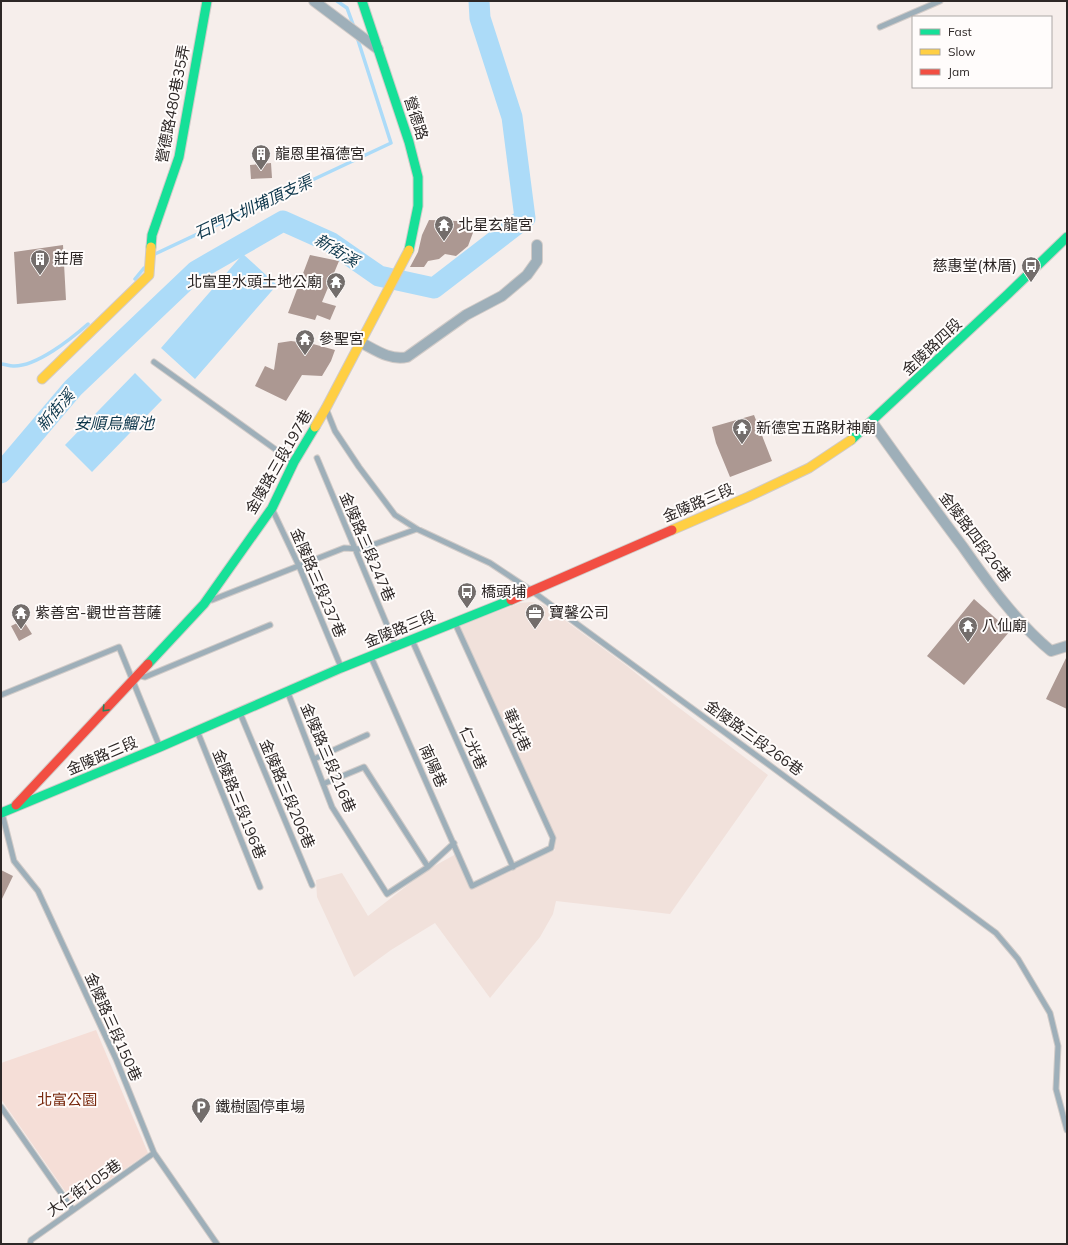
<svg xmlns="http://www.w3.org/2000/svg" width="1068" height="1245" font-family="Mulish,'Noto Sans TC',sans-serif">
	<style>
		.built { fill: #f1e1db }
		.green { fill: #f5ded7 }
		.water { fill: #acdbf8 }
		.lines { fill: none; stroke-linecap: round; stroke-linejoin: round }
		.stream { stroke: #acdbf8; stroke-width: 3.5 }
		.river { stroke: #acdbf8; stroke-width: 21 }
		.building { fill: #ac9892 }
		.lane-casing { stroke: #d1cbc8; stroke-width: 7 }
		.street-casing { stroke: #d1cbc8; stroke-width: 12 }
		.fast-casing { stroke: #d1cbc8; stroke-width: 11 }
		.slow-casing { stroke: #d1cbc8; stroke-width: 11 }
		.jam-casing { stroke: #d1cbc8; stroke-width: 11 }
		.lane { stroke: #9eafb9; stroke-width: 5 }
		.street { stroke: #9eafb9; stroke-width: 10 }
		.fast { stroke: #16e098; stroke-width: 9 }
		.slow { stroke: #ffcf43; stroke-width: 9 }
		.jam { stroke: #f24e42; stroke-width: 9 }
		.oneway { stroke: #22845f }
		.labels { text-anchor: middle; stroke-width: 4; stroke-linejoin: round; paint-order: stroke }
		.street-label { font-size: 15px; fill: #2d2726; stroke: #fffcfb }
		.poi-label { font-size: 15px; fill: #2d2726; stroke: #fffcfb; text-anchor: start }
		.park-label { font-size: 15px; fill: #78290e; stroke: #fffcfb }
		.water-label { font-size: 16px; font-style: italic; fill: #0b354a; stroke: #fffcfb }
	</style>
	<rect width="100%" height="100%" fill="#f6eeeb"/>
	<path class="built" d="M532 602 544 605 627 666 674 704 768 775 670 914 556 901 553 914 540 937 490 998 435 923 391 950 354 977 317 897 316 880 342 873 368 916 427 870 456 854 470 889 555 850 503 726 459 626 520 603Z"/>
	<path class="green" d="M96 1030 148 1153 74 1204 1 1099V1063Z"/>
	<path class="water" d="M243 254 277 285 195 379 161 348Z
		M135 373 162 400 92 472 65 445Z"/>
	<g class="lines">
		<path class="stream" d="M337 1 347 8 354 27
			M155 254 391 143 357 37
			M135 279 144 268
			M1 364C5 364 9 366 13 366 36 367 71 339 88 324"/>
		<path class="river" d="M1 473 73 388 196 271 283 221 330 242 379 276 434 288 525 218 512 117 480 18 479 1"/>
	</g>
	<path class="building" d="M271 163 272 178 251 179 250 165Z
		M473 219 474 230 468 246 456 256 445 254 439 259 428 261 424 267H410L418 252 422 235 429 220 458 221Z
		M63 245 66 300 17 304 14 252Z
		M310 255 339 261 322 302 336 306 330 320 317 315 315 320 288 313Z
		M291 341 313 344 335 350 331 361 322 376 302 375 286 401 255 386 265 366 274 370 278 343Z
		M754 415 772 461 730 477 716 443 712 427Z
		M974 599 1010 631 964 685 927 656Z
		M23 620 32 634 19 641 11 626Z
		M1067 656V709L1046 699Z
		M1 870 13 876 1 901Z"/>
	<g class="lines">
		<g class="lane-casing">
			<path id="lane" d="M880 27 940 1
				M154 362 293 462
				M327 411 335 431 359 467 395 515 417 529 490 563 532 591 772 767 996 933 1018 959 1050 1013 1058 1046 1056 1089 1067 1130
				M317 458 395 644
				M273 511 299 566 341 667
				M212 600 344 548 361 549 417 529
				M412 640 513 867
				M371 657 472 886 551 848 553 838 455 623
				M141 676 145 677 270 625
				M288 693 332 807 387 894 428 867 364 767 323 784
				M1 695 119 647 159 745
				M240 713 312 885
				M198 733 260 887
				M314 759 367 735
				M2 813 14 861 38 891 116 1059 154 1153 217 1244
				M428 867 454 843
				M1 1107 73 1210
				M30 1244 31 1240 154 1153"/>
		</g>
		<g class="street-casing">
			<path id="street" d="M314 1 378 49
				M360 342C374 349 390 361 407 357L466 315 502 296 527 275 537 261V245
				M872 422C902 464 932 506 963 547 989 584 1016 622 1051 651L1067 646"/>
		</g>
		<g class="fast-casing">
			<path id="fast" d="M362 1 409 142 418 177V206L409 250
				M151 247 152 235 179 157 207 1
				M851 440 1008 294 1067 237
				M148 664 204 604 272 508 294 462 315 427
				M1 813 160 747 341 668 511 600"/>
		</g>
		<g class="slow-casing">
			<path id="slow" d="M42 379 149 275 151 247
				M315 427 326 408 409 250
				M672 530 748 497 809 468 851 440"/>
		</g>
		<g class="jam-casing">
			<path id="jam" d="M511 600 672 530
				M16 805 148 664"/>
		</g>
		<use href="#lane" class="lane"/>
		<use href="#street" class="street"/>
		<use href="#fast" class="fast"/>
		<use href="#slow" class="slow"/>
		<use href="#jam" class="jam"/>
	</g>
	<defs><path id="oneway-chevron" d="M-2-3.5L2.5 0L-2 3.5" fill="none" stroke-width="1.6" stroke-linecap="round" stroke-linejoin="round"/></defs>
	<use class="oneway" href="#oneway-chevron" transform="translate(105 709) rotate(133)"/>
	<defs>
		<g id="building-pin" transform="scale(1)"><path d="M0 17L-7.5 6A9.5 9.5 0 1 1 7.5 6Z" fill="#736d6b" stroke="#fffcfb"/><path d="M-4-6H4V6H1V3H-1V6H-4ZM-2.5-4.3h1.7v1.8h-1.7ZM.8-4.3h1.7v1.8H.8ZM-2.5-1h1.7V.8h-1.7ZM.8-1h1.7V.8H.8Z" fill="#fff"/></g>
		<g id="temple-pin" transform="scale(1)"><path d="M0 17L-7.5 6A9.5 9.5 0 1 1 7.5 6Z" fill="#736d6b" stroke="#fffcfb"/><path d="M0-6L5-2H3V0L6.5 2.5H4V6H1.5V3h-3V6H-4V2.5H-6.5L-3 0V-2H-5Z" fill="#fff"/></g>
		<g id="bus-pin" transform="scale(1)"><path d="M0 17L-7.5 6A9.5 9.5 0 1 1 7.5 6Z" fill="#736d6b" stroke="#fffcfb"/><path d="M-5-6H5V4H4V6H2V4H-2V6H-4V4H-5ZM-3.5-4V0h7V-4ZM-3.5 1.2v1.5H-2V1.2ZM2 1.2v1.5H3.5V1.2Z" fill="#fff"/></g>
		<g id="office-pin" transform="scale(1)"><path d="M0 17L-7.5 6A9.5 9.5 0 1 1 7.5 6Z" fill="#736d6b" stroke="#fffcfb"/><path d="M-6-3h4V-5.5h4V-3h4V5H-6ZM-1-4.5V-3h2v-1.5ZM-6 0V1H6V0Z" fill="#fff"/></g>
		<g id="parking-pin" transform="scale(1)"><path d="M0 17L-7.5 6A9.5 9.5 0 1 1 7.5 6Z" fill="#736d6b" stroke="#fffcfb"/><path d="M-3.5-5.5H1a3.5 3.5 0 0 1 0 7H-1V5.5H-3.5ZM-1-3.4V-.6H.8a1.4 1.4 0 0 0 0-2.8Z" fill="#fff"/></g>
	</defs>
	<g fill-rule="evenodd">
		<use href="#building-pin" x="261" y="154"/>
		<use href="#temple-pin" x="444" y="225"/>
		<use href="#building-pin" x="40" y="259"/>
		<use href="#bus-pin" x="1031" y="266"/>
		<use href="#temple-pin" x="336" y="282"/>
		<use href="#temple-pin" x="305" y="339"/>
		<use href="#temple-pin" x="742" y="428"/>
		<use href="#bus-pin" x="467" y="592"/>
		<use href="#temple-pin" x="21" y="613"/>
		<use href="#office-pin" x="535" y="613"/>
		<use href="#temple-pin" x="968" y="626"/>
		<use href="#parking-pin" x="201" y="1107"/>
	</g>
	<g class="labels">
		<g class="street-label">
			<text transform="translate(173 104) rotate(-79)" y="5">營德路480巷35弄</text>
			<text transform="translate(416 118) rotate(72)" y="5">營德路</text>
			<text transform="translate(932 347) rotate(-43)" y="5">金陵路四段</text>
			<text transform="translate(279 462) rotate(-60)" y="5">金陵路三段197巷</text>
			<text transform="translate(698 503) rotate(-23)" y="5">金陵路三段</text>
			<text transform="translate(975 537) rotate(53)" y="5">金陵路四段26巷</text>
			<text transform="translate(367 547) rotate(67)" y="5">金陵路三段247巷</text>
			<text transform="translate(318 583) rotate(67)" y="5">金陵路三段237巷</text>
			<text transform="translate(400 629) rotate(-22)" y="5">金陵路三段</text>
			<text transform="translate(517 730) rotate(66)" y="5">華光巷</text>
			<text transform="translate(754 738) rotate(36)" y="5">金陵路三段266巷</text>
			<text transform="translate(473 748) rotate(66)" y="5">仁光巷</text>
			<text transform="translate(102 756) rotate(-23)" y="5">金陵路三段</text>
			<text transform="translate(328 758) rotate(67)" y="5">金陵路三段216巷</text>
			<text transform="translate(433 766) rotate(66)" y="5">南陽巷</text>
			<text transform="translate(287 794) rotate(67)" y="5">金陵路三段206巷</text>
			<text transform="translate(239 804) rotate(68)" y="5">金陵路三段196巷</text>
			<text transform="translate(113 1027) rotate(66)" y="5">金陵路三段150巷</text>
			<text transform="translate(84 1188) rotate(-35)" y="5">大仁街105巷</text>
		</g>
		<g class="poi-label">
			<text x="275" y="159">龍恩里福德宮</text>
			<text x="458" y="230">北星玄龍宮</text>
			<text x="54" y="264">莊厝</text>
			<text x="1017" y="271" text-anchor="end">慈惠堂(林厝)</text>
			<text x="322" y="287" text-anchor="end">北富里水頭土地公廟</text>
			<text x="319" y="344">參聖宮</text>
			<text x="756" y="433">新德宮五路財神廟</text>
			<text x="481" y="597">橋頭埔</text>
			<text x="35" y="618">紫善宮-觀世音菩薩</text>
			<text x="549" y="618">寶馨公司</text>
			<text x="982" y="631">八仙廟</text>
			<text x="215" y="1112">鐵樹園停車場</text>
		</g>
		<g class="park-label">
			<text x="67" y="1105">北富公園</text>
		</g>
		<g class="water-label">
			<text transform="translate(253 207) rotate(-25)" y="6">石門大圳埔頂支渠</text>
			<text transform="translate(337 250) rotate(31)" y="6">新街溪</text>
			<text transform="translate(55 410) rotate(-49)" y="6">新街溪</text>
			<text x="114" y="429">安順烏鰡池</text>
		</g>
	</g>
	<rect width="1068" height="1245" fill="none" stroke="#2d2726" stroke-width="4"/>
	<rect x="912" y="16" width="140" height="72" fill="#fffcfb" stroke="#aba7a6"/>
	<rect x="920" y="29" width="20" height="6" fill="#16e098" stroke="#aba7a6"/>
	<text x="948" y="36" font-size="12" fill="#2d2726">Fast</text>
	<rect x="920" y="49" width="20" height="6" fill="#ffcf43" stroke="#aba7a6"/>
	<text x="948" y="56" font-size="12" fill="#2d2726">Slow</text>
	<rect x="920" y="69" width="20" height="6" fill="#f24e42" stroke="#aba7a6"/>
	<text x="948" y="76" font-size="12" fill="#2d2726">Jam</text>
</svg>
